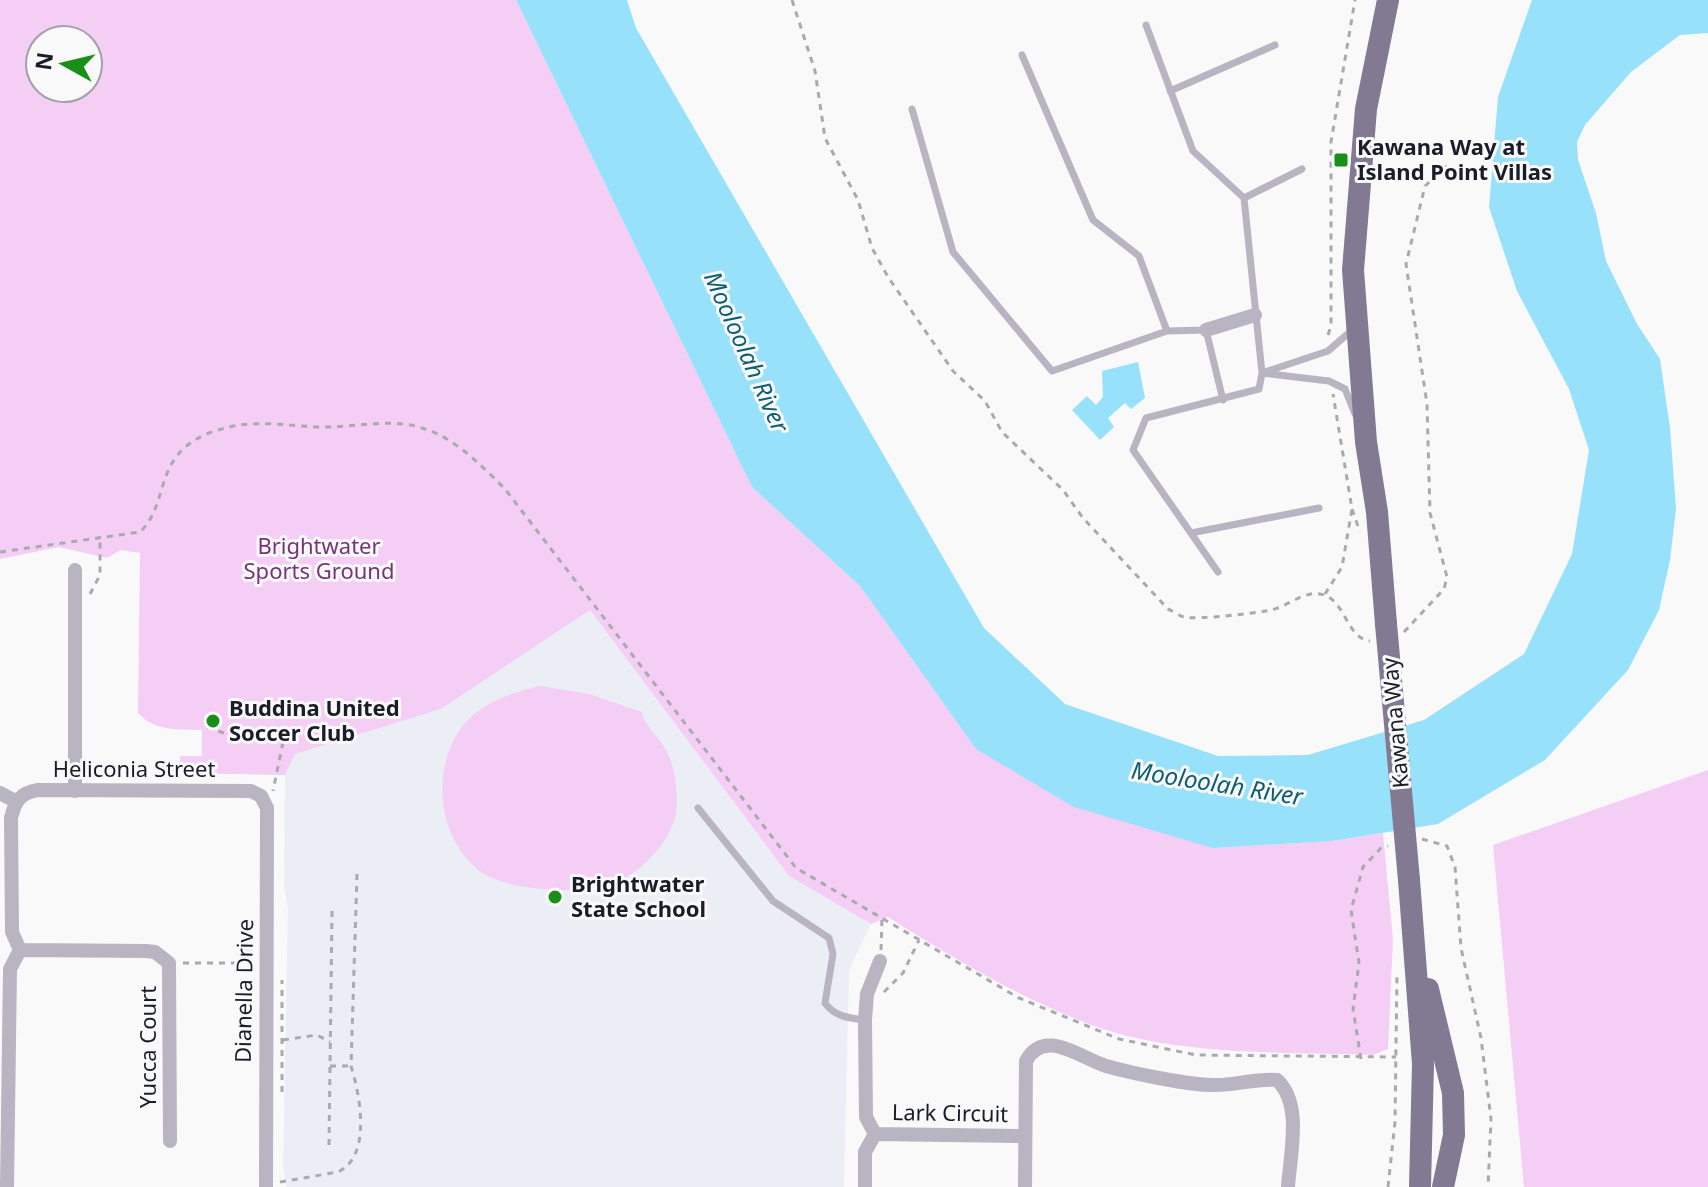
<svg xmlns="http://www.w3.org/2000/svg" width="1708" height="1187" font-family="'Noto Sans',sans-serif">
	<style>
		.built { fill: #eceef6 }
		.green { fill: #f5cef5; fill-rule: evenodd }
		.water { fill: #98e1fa }
		.lines { fill: none; stroke-linecap: round; stroke-linejoin: round }
		.path { stroke: #a9aaae; stroke-width: 3; stroke-dasharray: 6 6; stroke-linecap: butt }
		.lane { stroke: #b8b4c1; stroke-width: 7 }
		.street { stroke: #b8b4c1; stroke-width: 14 }
		.primary { stroke: #817a92; stroke-width: 22 }
		.primary-bridge { stroke: #817a92; stroke-width: 22 }
		.poi-dot { fill: #198f1a; stroke: #f9f9f9; stroke-width: 3 }
		.labels { text-anchor: middle; stroke-width: 6; stroke-linejoin: round; paint-order: stroke }
		.poi-label { font-size: 22px; font-weight: bold; fill: #1a1d28; stroke: #f9f9f9; text-anchor: start }
		.park-label { font-size: 22px; fill: #763378; stroke: #f9f9f9 }
		.street-label { font-size: 22px; fill: #1a1d28; stroke: #f9f9f9 }
		.water-label { font-size: 24px; font-style: italic; fill: #0c5e73; stroke: #f9f9f9 }
	</style>
	<rect width="100%" height="100%" fill="#f9f9f9"/>
	<path class="built" d="M590 610 789 876 871 924 849 970 844 1187H286L283 1165 288 908 284 886 285 775 295 754 441 709Z"/>
	<path class="green" d="M0 0H516L752 487 860 586 976 749 1213 848 1332 841 1383 833 1393 939 1388 1049 1373 1055C1296 1052 1216 1055 1141 1039 1060 1023 957 961 888 917L871 924 789 876 590 610 441 709 295 754 285 775 181 773 180 756H202V730C177 729 156 732 138 713L140 553 121 550 107 558 59 547 0 559ZM40 40H88V88H40Z
		M540 686 589 694 642 712C644 726 661 738 667 752 676 770 678 793 676 812 674 827 664 843 654 854 624 889 588 893 544 889 523 887 498 884 480 871 436 838 430 765 465 723 483 702 514 692 540 686Z
		M1708 770V1187H1524L1493 845Z"/>
	<path class="water" d="M516 0H627L636 28 984 628 1065 704 1218 756 1308 755 1424 720 1524 654 1572 554 1589 450 1569 389 1517 291 1489 207 1498 97 1532 0H1708V33L1680 35 1631 72 1585 125 1577 142 1578 160 1596 213 1606 261 1637 324 1660 359 1670 428 1676 509 1670 560 1659 610 1628 670 1545 760 1438 824 1332 841 1213 848 1074 807 976 749 860 586 752 487Z
		M1138 362 1145 398 1131 409 1125 403 1108 418 1114 427 1100 440 1072 410 1087 396 1096 405 1103 397 1102 371Z"/>
	<g class="lines">
		<path class="path" d="M792 0 815 71 825 138 858 200 872 248 888 277 953 371 985 401 1002 432 1063 490 1083 518 1168 609C1173 611 1179 616 1184 617 1197 620 1257 613 1271 610 1285 607 1298 596 1311 594 1346 589 1343 638 1370 641
			M1328 335 1331 326V142L1355 0
			M1352 509 1360 532
			M0 552 140 532C166 508 156 469 189 444 203 433 223 428 240 425 268 421 297 427 325 427 358 427 391 418 422 428 454 437 482 466 505 489L796 868 1019 998 1119 1039 1196 1055 1396 1057
			M90 594 100 575V536
			M1325 594 1342 567 1352 509 1333 394
			M1404 632 1444 589 1447 577 1430 513 1427 404 1406 264 1425 186 1448 165
			M207 727 229 735 284 737 273 791
			M1422 839 1447 846 1455 867 1461 948 1481 1038 1491 1119 1488 1187
			M881 950 882 918
			M183 963H243L245 952H254
			M884 992 903 973 919 940
			M283 1040 317 1035 330 1042
			M1361 1059 1353 1009 1359 963 1351 910 1363 867 1381 848 1388 846
			M330 1066H350
			M282 1092V980
			M329 1145 332 911
			M280 1182 338 1172C372 1156 360 1095 351 1066L357 874
			M1388 1187 1395 1122 1397 974"/>
		<path class="lane" d="M1146 25 1193 151 1244 198 1262 373 1259 389 1146 418 1133 450 1218 572
			M1022 55 1093 220 1139 256 1167 331 1206 330 1223 400
			M1170 91 1275 45
			M912 109 953 252 1052 371 1167 331
			M1244 198 1302 169
			M1351 331 1328 351 1262 373 1329 381 1345 389 1355 414
			M1191 533 1319 508
			M698 808 773 901 829 938 833 954 825 1003C835 1017 849 1018 865 1020"/>
		<path class="street" d="M1206 330 1255 315
			M75 791V570
			M0 793 15 801
			M20 950 146 951 155 952 169 963 170 1141
			M875 1134 1025 1136
			M7 1187 10 969 20 950 12 932 11 818C15 801 20 793 38 790L251 791 261 796 267 808 266 1187
			M865 1187V1152L875 1134 866 1117 865 1020 867 994 880 961
			M1025 1187 1026 1061C1044 1027 1080 1058 1106 1066 1131 1073 1192 1086 1216 1085 1236 1085 1257 1078 1277 1080 1303 1104 1290 1154 1288 1187"/>
		<path class="primary" d="M1386 624 1377 512 1366 442 1353 270 1366 109 1388 0
			M1409 880 1423 1064 1420 1187
			M1428 989 1453 1093 1454 1135 1443 1187"/>
		<path class="primary-bridge" d="M1386 624 1409 880"/>
	</g>
	<g class="poi-dot">
		<rect x="1333" y="152" width="16" height="16" rx="4"/>
		<circle cx="213" cy="721" r="8"/>
		<circle cx="555" cy="897" r="8"/>
	</g>
	<g class="labels">
		<g class="poi-label">
			<text x="1357" y="155">Kawana Way at<tspan x="1357" dy="25">Island Point Villas</tspan></text>
			<text x="229" y="716">Buddina United<tspan x="229" dy="25">Soccer Club</tspan></text>
			<text x="571" y="892">Brightwater<tspan x="571" dy="25">State School</tspan></text>
		</g>
		<g class="park-label">
			<text x="319" y="554">Brightwater<tspan x="319" dy="25">Sports Ground</tspan></text>
		</g>
		<g class="street-label">
			<text transform="translate(1395 723) rotate(-95)" y="8">Kawana Way</text>
			<text x="134" y="777">Heliconia Street</text>
			<text transform="translate(244 991) rotate(-89)" y="8">Dianella Drive</text>
			<text transform="translate(148 1047) rotate(-90)" y="8">Yucca Court</text>
			<text transform="translate(950 1113) rotate(1)" y="8">Lark Circuit</text>
		</g>
		<g class="water-label">
			<text transform="translate(746 352) rotate(66)" y="8">Mooloolah River</text>
			<text transform="translate(1217 784) rotate(9)" y="8">Mooloolah River</text>
		</g>
	</g>
	<g transform="translate(64 64) rotate(278)"><circle r="38" fill="#f9f9f9" stroke="#a0a1a5" stroke-width="2"/>
	<path d="M0-6L14 30L0 20L-14 30Z" fill="#198f1a"/>
	<text y="-12" font-size="22" font-weight="bold" text-anchor="middle" fill="#1a1d28">N</text>
	</g>
</svg>
